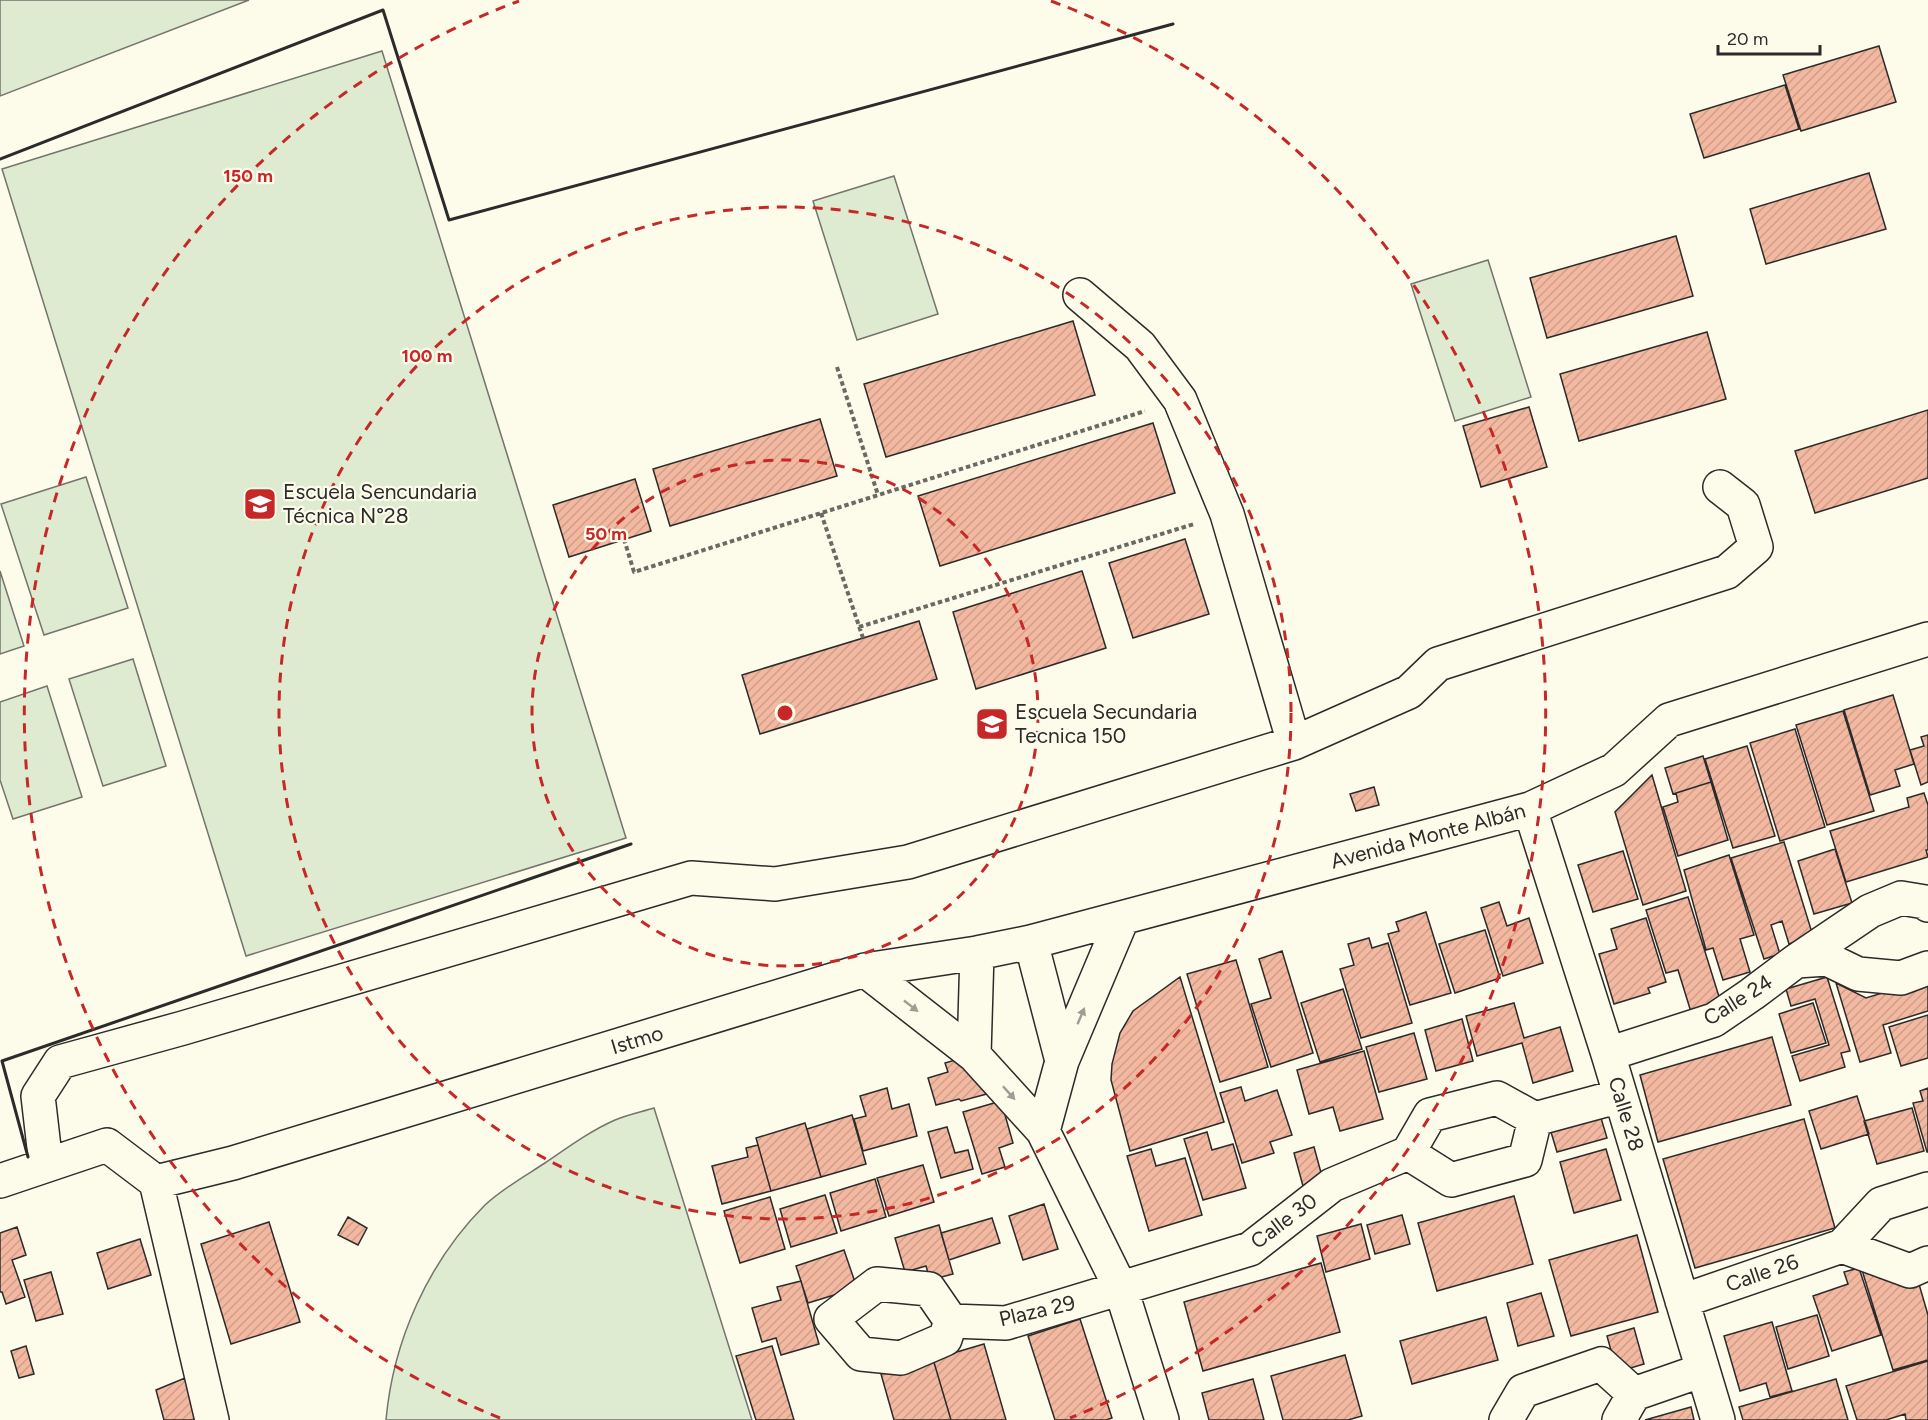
<svg xmlns="http://www.w3.org/2000/svg" width="1928" height="1420" font-family="Figtree,sans-serif">
	<style>
		.garden { fill: #deebd1; stroke: #74746e; stroke-width: 1.5 }
		.building { fill: url(#building-hatch); stroke: #2b2b2b; stroke-width: 1.5 }
		.lines { fill: none; stroke-linecap: round; stroke-linejoin: round }
		.minor-casing { stroke: #2b2b2b; stroke-width: 36 }
		.path { stroke: #6a6964; stroke-width: 4; stroke-dasharray: 4.5 3; stroke-linecap: butt }
		.minor { stroke: #fdfbea; stroke-width: 33 }
		.wall { stroke: #2b2b2b; stroke-width: 3 }
		.oneway { fill: #9e9d94 }
		.ring { fill: none; stroke: #c62828; stroke-width: 3; stroke-dasharray: 10 8 }
		.labels { text-anchor: middle; stroke-width: 4.5; stroke-linejoin: round; paint-order: stroke }
		.poi-label { font-size: 21px; fill: #2b2b2b; stroke: #fdfbea; text-anchor: start }
		.street-label { font-size: 21px; fill: #2b2b2b; stroke: #fdfbea }
		.centre { fill: #c62828; stroke: #fdfbea; stroke-width: 3 }
		.ring-label { font-size: 18px; text-anchor: middle; font-weight: bold; fill: #c62828; stroke: #fdfbea; stroke-width: 4.5; stroke-linejoin: round; paint-order: stroke }
	</style>
	<defs>
		<pattern id="building-hatch" width="6" height="6" patternUnits="userSpaceOnUse" patternTransform="scale(1.5)"><rect width="6" height="6" fill="#f2b8a0"/><path d="M-1 1l2-2M0 6l6-6M5 7l2-2" fill="none" stroke="#d09e8a"/></pattern>
	</defs>
	<rect width="100%" height="100%" fill="#fdfbea"/>
	<path class="garden" d="M0 0H249L0 96Z
		M382 51 626 838 246 956 2 169Z
		M894 176 938 314 857 340 813 201Z
		M1488 260 1531 397 1455 421 1411 284Z
		M86 477 128 608 44 635 1 504Z
		M0 571 24 646 0 654Z
		M133 659 166 766 103 786 69 679Z
		M47 686 82 797 13 819 0 780V702Z
		M654 1108 752 1420H386C393 1341 428 1262 485 1205 502 1189 525 1176 545 1163 567 1148 590 1131 615 1120 627 1115 641 1112 654 1108Z"/>
	<path class="building" d="M1879 46 1896 102 1801 131 1783 75Z
		M1785 85 1799 129 1704 158 1690 114Z
		M1869 173 1886 229 1766 264 1750 209Z
		M1676 236 1693 296 1547 338 1530 278Z
		M1073 321 1095 395 886 457 864 384Z
		M1707 332 1726 399 1579 441 1560 374Z
		M1529 407 1547 467 1481 487 1463 426Z
		M1928 410V478L1815 513 1795 451Z
		M820 419 837 476 670 526 653 469Z
		M1153 423 1175 493 940 566 918 496Z
		M635 479 651 531 569 557 553 505Z
		M1185 539 1209 614 1133 638 1109 563Z
		M1082 571 1106 648 976 689 953 612Z
		M919 621 937 679 760 734 742 675Z
		M1893 695 1914 764 1895 770 1900 786 1870 795 1844 710Z
		M1843 711 1874 811 1827 825 1796 725Z
		M1795 729 1825 827 1780 841 1750 743Z
		M1928 735V782L1921 785 1910 750 1924 746 1921 737Z
		M1747 746 1775 836 1733 848 1705 759Z
		M1703 756 1711 782 1673 794 1665 768Z
		M1652 775 1686 891 1643 905 1615 812Z
		M1711 782 1728 840 1678 856 1663 807 1678 802 1676 793Z
		M1374 787 1379 805 1356 811 1350 794Z
		M1924 793 1928 805V850H1926L1928 857 1846 882 1830 831 1909 807 1907 798Z
		M1784 842 1813 936 1789 944 1782 921 1771 925 1780 954 1764 959 1731 858Z
		M1835 849 1852 903 1814 914 1798 861Z
		M1623 851 1638 899 1593 912 1578 865Z
		M1729 855 1754 935 1740 939 1750 972 1723 980 1713 948 1706 950 1684 870Z
		M1688 897 1721 1003 1691 1012 1678 970 1666 973 1646 910Z
		M1499 902 1507 926 1529 918 1543 963 1503 976 1481 908Z
		M1426 912 1451 993 1410 1005 1388 934 1399 931 1396 922Z
		M1646 918 1666 982 1648 988 1650 993 1614 1004 1599 954 1617 949 1611 929Z
		M1485 930 1500 978 1455 993 1439 944Z
		M1369 938 1372 948 1388 943 1412 1023 1361 1038 1340 969 1354 965 1348 944Z
		M1282 951 1313 1053 1271 1067 1251 1004 1271 998 1259 959Z
		M1236 960 1268 1067 1220 1082 1187 974Z
		M1180 977 1224 1122 1130 1151 1111 1080 1112 1064 1120 1033 1133 1011Z
		M1827 977 1850 1051 1841 1053 1845 1067 1800 1081 1792 1056 1829 1045 1815 999 1791 1006 1786 989Z
		M1928 979V1011L1883 1025 1891 1053 1860 1062 1836 983 1866 998Z
		M1343 989 1362 1049 1320 1062 1301 1003Z
		M1514 1003 1524 1038 1560 1027 1573 1071 1533 1083 1522 1043 1477 1056 1466 1016Z
		M1813 1003 1826 1043 1791 1053 1779 1014Z
		M1928 1015V1058L1901 1066 1889 1027Z
		M1462 1019 1473 1061 1436 1071 1425 1030Z
		M1414 1033 1427 1079 1379 1092 1366 1047Z
		M1772 1037 1791 1105 1658 1142 1640 1075Z
		M1364 1051 1383 1119 1340 1131 1333 1107 1309 1114 1297 1070Z
		M962 1058 994 1092 961 1101 959 1099 936 1105 928 1078 948 1072 945 1063Z
		M1241 1087 1245 1101 1277 1090 1292 1135 1270 1142 1274 1153 1242 1163 1220 1093Z
		M887 1088 892 1109 909 1104 917 1136 863 1151 854 1119 866 1116 860 1096Z
		M1928 1088V1152H1927L1913 1103 1923 1101 1920 1091Z
		M1857 1096 1869 1134 1821 1149 1809 1111Z
		M1001 1101 1013 1143 999 1148 1005 1167 982 1174 963 1112Z
		M1598 1108 1607 1138 1557 1152 1548 1122Z
		M1912 1108 1924 1151 1877 1164 1864 1121Z
		M852 1115 866 1164 821 1177 807 1129Z
		M1804 1119 1835 1228 1695 1268 1663 1159Z
		M805 1123 821 1177 771 1191 756 1138Z
		M947 1127 955 1153 968 1150 973 1169 941 1178 928 1132Z
		M1207 1132 1212 1150 1233 1144 1246 1188 1203 1200 1184 1139Z
		M758 1145 771 1191 722 1204 712 1166 748 1157 746 1148Z
		M1314 1147 1323 1180 1303 1186 1294 1153Z
		M1151 1149 1156 1166 1185 1158 1202 1215 1149 1231 1127 1156Z
		M1606 1149 1621 1200 1574 1213 1560 1162Z
		M923 1165 934 1202 889 1216 877 1178Z
		M875 1179 886 1217 841 1231 830 1193Z
		M825 1195 837 1233 791 1247 780 1209Z
		M1514 1196 1533 1264 1437 1291 1418 1223Z
		M770 1197 785 1249 740 1263 724 1211Z
		M1044 1204 1058 1249 1023 1260 1009 1216Z
		M1402 1215 1410 1244 1375 1254 1367 1225Z
		M348 1217 367 1228 358 1245 338 1235Z
		M992 1218 1000 1243 949 1260 941 1233Z
		M269 1222 300 1322 231 1344 201 1244Z
		M1361 1224 1370 1259 1326 1272 1317 1236Z
		M939 1225 953 1274 930 1280 926 1266 905 1272 895 1238Z
		M17 1227 26 1255 12 1260 25 1297 6 1304 2 1292H0V1233Z
		M1637 1235 1658 1312 1571 1336 1549 1260Z
		M140 1239 151 1275 108 1289 97 1253Z
		M844 1250 857 1288 808 1303 796 1266Z
		M1321 1263 1340 1332 1203 1371 1184 1302Z
		M1861 1267 1919 1284 1928 1315V1360L1893 1370Z
		M1859 1268 1881 1335 1832 1351 1813 1296 1848 1284 1844 1272Z
		M51 1272 63 1314 36 1321 24 1280Z
		M801 1281 819 1344 781 1355 776 1338 762 1342 752 1308 781 1300 777 1287Z
		M1541 1293 1554 1336 1518 1346 1507 1303Z
		M1817 1315 1829 1356 1788 1369 1776 1327Z
		M1486 1317 1498 1360 1412 1384 1400 1341Z
		M1080 1319 1112 1418 1106 1420H1055L1028 1336Z
		M1772 1322 1792 1391 1770 1397 1766 1383 1740 1391 1724 1336Z
		M1634 1328 1644 1364 1617 1372 1607 1336Z
		M984 1344 1006 1420H951L933 1359Z
		M26 1346 34 1374 19 1378 11 1351Z
		M772 1346 794 1420H756L736 1356Z
		M1345 1355 1362 1416 1348 1420H1283L1271 1376Z
		M933 1359 951 1420H894L881 1374Z
		M1928 1361V1420H1906L1905 1414 1886 1420H1857L1846 1386Z
		M185 1378 197 1420H164L156 1390Z
		M1253 1379 1264 1420H1209L1202 1393Z
		M1836 1379 1848 1420H1743L1739 1407Z
		M1691 1407 1694 1420H1645Z"/>
	<g class="lines">
		<g class="minor-casing">
			<path id="minor" d="M1080 295 1140 346 1180 400 1227 514 1294 743
				M1530 809 1608 1054 1718 1420
				M1031 942 1062 1061
				M1796 961 1870 911 1901 898 1925 902 1928 905
				M865 970 974 1055 1043 1131 1121 1289 1162 1420
				M1608 1054 1714 1020 1752 994 1796 961 1827 959 1858 974 1901 978 1928 968
				M974 1055 977 953
				M1043 1131 1062 1061 1122 919
				M1408 1153 1451 1180 1525 1160 1535 1119
				M46 1165 38 1096 60 1062 183 1028 691 878 775 884 908 862 1294 743 1409 692 1438 664 1727 572 1756 547 1743 505 1720 487
				M0 1181 107 1145 156 1182
				M156 1182 233 1163 865 970 977 953 1031 942 1530 809 1614 770 1669 720 1928 639
				M156 1182 212 1420
				M1842 1246 1910 1271 1928 1263
				M1682 1301 1842 1246 1881 1204 1928 1189
				M951 1321 945 1339 901 1358 861 1354 831 1319 877 1284 929 1289 951 1321 1006 1323 1250 1249 1332 1185 1408 1153 1430 1115 1497 1098 1535 1119 1620 1096
				M1506 1420 1523 1391 1601 1364 1634 1394 1703 1370
				M1619 1420 1634 1394"/>
		</g>
		<path class="path" d="M837 367 878 495
			M821 513 863 638
			M624 539 634 572 1145 411
			M859 627 1194 524"/>
		<use href="#minor" class="minor"/>
		<path class="wall" d="M0 159 383 10 449 220 1173 24
			M28 1157 2 1061 631 844"/>
	</g>
	<defs><path id="oneway-solid" d="M-6-.8H1V-3.2L6.5 0L1 3.2V.8H-6Z" transform="scale(1.5)"/></defs>
	<g class="oneway">
		<use href="#oneway-solid" transform="translate(911 1006) rotate(38)"/>
		<use href="#oneway-solid" transform="translate(1081 1016) rotate(-67)"/>
		<use href="#oneway-solid" transform="translate(1009 1093) rotate(48)"/>
	</g>
	<g class="ring">
		<circle cx="785" cy="713" r="253"/>
		<circle cx="785" cy="713" r="506"/>
		<path d="M500 1418A760 760 0 0 1 519 1M1051 1A760 760 0 0 1 1070 1418"/>
	</g>
	<defs>
		<g id="school-square" transform="scale(1.725)"><rect x="-9" y="-9" width="18" height="18" rx="4" fill="#c62828" stroke="#fdfbea"/><path d="M0-5L7-2L0 1L-7-2ZM-4 1L0 2.5L4 1V4Q0 6-4 4Z" fill="#fff"/></g>
	</defs>
	<g fill-rule="evenodd">
		<use href="#school-square" x="260" y="504"/>
		<use href="#school-square" x="992" y="724"/>
	</g>
	<g class="labels">
		<g class="poi-label">
			<text x="283" y="499">Escuela Sencundaria<tspan x="283" dy="24">Técnica N°28</tspan></text>
			<text x="1015" y="719">Escuela Secundaria<tspan x="1015" dy="24">Tecnica 150</tspan></text>
		</g>
		<g class="street-label">
			<text transform="translate(1428 836) rotate(-15)" y="7">Avenida Monte Albán</text>
			<text transform="translate(1738 1000) rotate(-32)" y="7">Calle 24</text>
			<text transform="translate(637 1040) rotate(-17)" y="7">Istmo</text>
			<text transform="translate(1626 1114) rotate(73)" y="7">Calle 28</text>
			<text transform="translate(1284 1221) rotate(-37)" y="7">Calle 30</text>
			<text transform="translate(1762 1273) rotate(-19)" y="7">Calle 26</text>
			<text transform="translate(1037 1311) rotate(-13)" y="7">Plaza 29</text>
		</g>
	</g>
	<circle cx="785" cy="713" r="9" class="centre"/>
	<g class="ring-label">
		<text x="248" y="182">150 m</text>
		<text x="427" y="362">100 m</text>
		<text x="606" y="540">50 m</text>
	</g>
	<path d="M1718 45v9h102v-9" fill="none" stroke="#2b2b2b" stroke-width="3"/>
	<text x="1727" y="45" font-size="18" fill="#2b2b2b" stroke="#fdfbea" stroke-width="4.5" paint-order="stroke">20 m</text>
</svg>
